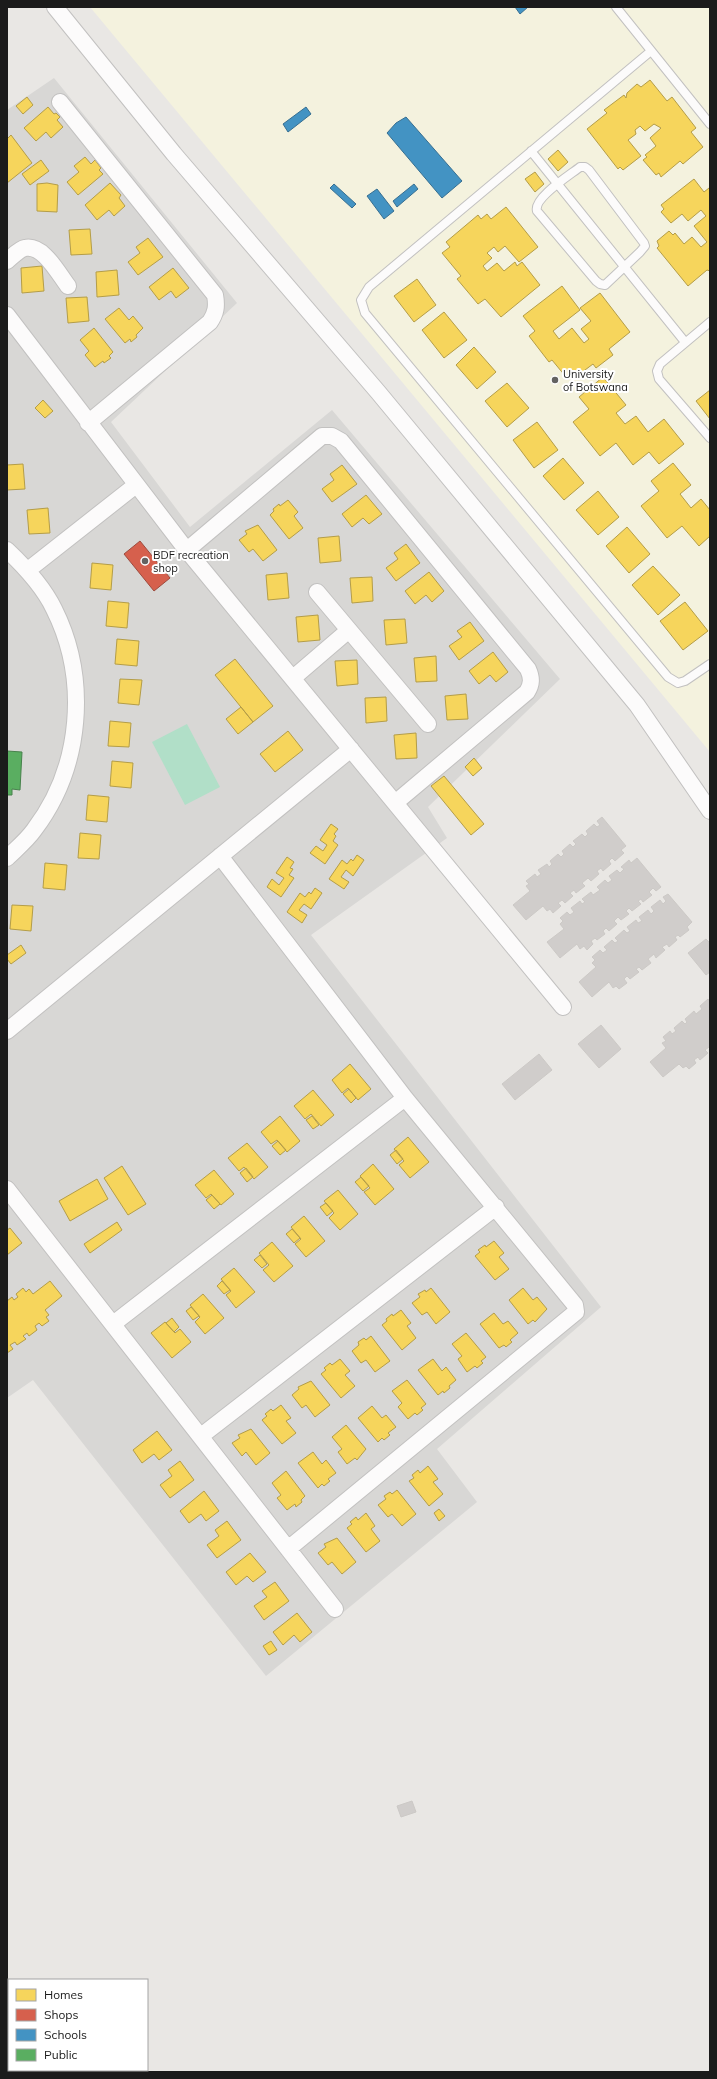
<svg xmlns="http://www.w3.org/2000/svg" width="717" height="2079" font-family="Mulish,sans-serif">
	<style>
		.residential { fill: #d8d7d5 }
		.education { fill: #f4f2de }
		.pitch { fill: #b1dfc8 }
		.homes { fill: #f6d55c; stroke: #b49d48 }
		.shops { fill: #d6604d; stroke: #9e4b3e }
		.schools { fill: #4393c3; stroke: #376f91 }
		.public { fill: #5aae61; stroke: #47824c }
		.building { fill: #d0cdcb; stroke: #ccc9c6 }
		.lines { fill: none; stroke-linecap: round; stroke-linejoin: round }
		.service-casing { stroke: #c2c1c0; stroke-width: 10 }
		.minor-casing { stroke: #c2c1c0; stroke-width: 18 }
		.service { stroke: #fcfbfb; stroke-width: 8 }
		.minor { stroke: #fcfbfb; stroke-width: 16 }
		.poi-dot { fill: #636261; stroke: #fff; stroke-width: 1.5 }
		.labels { text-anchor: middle; stroke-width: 4; stroke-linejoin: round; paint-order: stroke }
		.poi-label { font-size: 11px; fill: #1b1b1b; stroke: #fff; text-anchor: start }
	</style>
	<rect width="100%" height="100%" fill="#e9e7e4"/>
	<path class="residential" d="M54 78 237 303 111 422 190 527 332 410 560 679 428 807 447 838 311 935 601 1307 437 1449 477 1502 266 1676 33 1380 7 1398V110Z"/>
	<path class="education" d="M90 7H710V752Z"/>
	<path class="pitch" d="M187 724 220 787 185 805 152 742Z"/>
	<path class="homes" d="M650 80 667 101 672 97 696 128 691 132 703 147 683 164 680 161 661 177 659 173 656 175 643 160 647 157 645 155 656 146 650 138 661 128 654 124 645 131 640 126 635 130 636 134 628 140 641 156 623 170 620 167 618 169 587 129 607 113 604 110 624 95 626 98 627 93 637 84 641 87Z
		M27 97 33 105 23 114 16 106Z
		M48 107 54 114 56 113 60 117 57 120 63 127 51 138 46 132 36 141 24 128Z
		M11 135 32 163 7 183V139Z
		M558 150 568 162 558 171 548 159Z
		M85 157 91 164 95 160 101 168 99 170 103 174 78 195 67 182 79 172 74 166Z
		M41 160 49 171 30 185 22 174Z
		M535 172 544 184 535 192 525 179Z
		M694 179 704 192 709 188 710 189V271L707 270 688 286 657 248 659 246 657 241 669 231 673 235 675 233 684 244 692 237 701 247 707 242 694 226 706 216 701 210 688 221 682 214 671 223 661 212 664 209 661 205Z
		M47 183 58 185 57 212 37 211V184Z
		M110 183 121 195 119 198 125 206 114 216 109 210 97 220 85 205Z
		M506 207 538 247 519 262 505 246 498 252 494 247 487 253 492 258 483 266 487 271 497 263 504 271 515 262 517 266 522 262 540 285 501 317 485 299 478 304 457 279 461 276 442 253 450 247 446 242 478 215 481 219 487 214 491 219Z
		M90 229 92 254 71 255 69 230Z
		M148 238 163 257 138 275 128 262 140 253 136 247Z
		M42 266 44 291 22 293 21 268Z
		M173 268 189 288 176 298 171 291 159 300 149 287Z
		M117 270 119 295 97 297 96 272Z
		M417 279 436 305 414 322 394 296Z
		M562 286 580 310 553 331 559 339 572 328 584 343 589 339 581 329 591 321 580 308 600 293 630 332 609 349 613 355 596 368 593 364 577 376 573 371 566 377 552 360 549 362 529 336 535 331 523 316Z
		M87 297 89 321 68 323 66 298Z
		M119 308 129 320 133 316 143 328 136 335 137 337 131 342 130 339 125 343 105 319Z
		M444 312 467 340 444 358 422 330Z
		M94 328 113 352 109 356 111 358 104 363 103 361 95 367 85 355 89 351 80 340Z
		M474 347 496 372 477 389 456 365Z
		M603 377 626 405 616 413 625 424 636 416 648 432 664 419 684 444 659 464 649 452 633 465 616 443 600 456 573 422 589 409 579 397Z
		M507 383 529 408 507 427 485 401Z
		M710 390V419L696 401Z
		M43 400 53 411 45 418 35 408Z
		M537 422 558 450 534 468 513 440Z
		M563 458 584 483 564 500 543 476Z
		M673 463 691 485 680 494 691 508 701 499 710 510V536L699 546 682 526 667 538 641 506 659 491 651 481Z
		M23 464 25 489 7 490V465Z
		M342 465 357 484 332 502 322 489 334 480 330 474Z
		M598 491 619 517 598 535 576 510Z
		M366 495 382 514 369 524 363 518 352 527 342 514Z
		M288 500 298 512 294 516 303 528 289 539 270 515 274 511 273 509 279 504 280 506Z
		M48 508 50 533 29 534 27 510Z
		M258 525 277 550 263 561 253 549 249 552 239 540 247 534 245 531Z
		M627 527 650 554 629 573 606 546Z
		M339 536 341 561 320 563 318 538Z
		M406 544 420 563 396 581 386 568 398 559 394 553Z
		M92 563 113 565 111 590 90 588Z
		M653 566 680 595 658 615 632 585Z
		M429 572 444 591 432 602 426 595 415 604 405 591Z
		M287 573 289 598 268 600 266 575Z
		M372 577 373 601 352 603 350 578Z
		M108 601 129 603 127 628 106 626Z
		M685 602 708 631 683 650 660 621Z
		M318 615 320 640 298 642 296 617Z
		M405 619 407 643 386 645 384 620Z
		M470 622 484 641 459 660 449 646 462 637 457 631Z
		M117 639 139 641 137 666 115 664Z
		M493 652 508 672 496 682 490 675 479 684 469 671Z
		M436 656 437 681 416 682 414 658Z
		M235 659 273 706 253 722 215 675Z
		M357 660 358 684 337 686 335 661Z
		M120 679 142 680 139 705 118 703Z
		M466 694 468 719 447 720 445 696Z
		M386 697 387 721 366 723 365 698Z
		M241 707 253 722 238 734 226 719Z
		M110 721 131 723 129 747 108 746Z
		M288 731 303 750 275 772 260 754Z
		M416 733 417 758 396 759 394 735Z
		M474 758 482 768 473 776 465 767Z
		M112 761 133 763 131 788 110 786Z
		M444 776 484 824 471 835 431 786Z
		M88 795 109 797 107 822 86 820Z
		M331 824 338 829 334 834 336 836 333 841 338 845 325 864 310 853 316 846 323 851 327 845 320 840Z
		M80 833 101 835 99 859 78 858Z
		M357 855 364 860 353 876 346 870 341 877 349 882 344 889 329 879 342 860 347 864 351 859 353 861Z
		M287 857 294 862 290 868 293 869 289 875 294 878 281 897 267 887 272 879 279 885 284 878 276 873Z
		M45 863 67 865 65 890 43 888Z
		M315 888 322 893 311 909 304 904 299 910 307 915 302 923 287 912 300 893 305 897 309 892 311 894Z
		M12 905 33 906 31 931 10 929Z
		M21 945 26 953 11 964 7 959V955Z
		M350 1064 371 1089 358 1100 348 1088 342 1093 332 1080Z
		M349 1089 356 1098 351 1103 343 1094Z
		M313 1090 334 1115 321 1126 311 1114 305 1119 294 1106Z
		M280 1116 300 1141 287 1152 277 1140 271 1144 261 1132Z
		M312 1116 319 1125 313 1129 306 1120Z
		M408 1137 429 1162 410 1178 399 1165 404 1161 394 1149Z
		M278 1141 286 1150 280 1155 272 1146Z
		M247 1143 268 1167 254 1179 244 1167 239 1171 228 1158Z
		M396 1150 403 1159 397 1164 390 1155Z
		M373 1164 394 1189 375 1205 364 1192 370 1188 360 1176Z
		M122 1166 146 1204 128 1215 104 1178Z
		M246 1168 253 1177 247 1182 240 1173Z
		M214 1170 234 1194 221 1205 211 1194 206 1198 195 1185Z
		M361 1177 369 1186 363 1191 355 1182Z
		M97 1179 108 1199 70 1221 59 1201Z
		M338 1190 358 1214 340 1230 329 1218 334 1213 324 1201Z
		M212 1195 220 1204 214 1209 206 1200Z
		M326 1203 333 1211 327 1216 320 1207Z
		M304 1216 325 1241 306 1257 295 1244 301 1239 291 1227Z
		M117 1222 122 1230 90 1253 84 1244Z
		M10 1228 22 1243 7 1255V1230Z
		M292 1229 300 1238 294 1243 286 1234Z
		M494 1241 504 1253 499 1257 509 1269 495 1280 475 1256 480 1252 478 1250 485 1245 486 1247Z
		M272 1242 293 1266 274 1282 263 1270 269 1265 259 1253Z
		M260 1255 267 1264 262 1268 254 1260Z
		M234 1268 255 1292 236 1308 226 1295 231 1291 221 1279Z
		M50 1281 62 1296 45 1310 49 1315 46 1317 49 1321 42 1326 39 1323 35 1326 37 1330 29 1336 27 1333 23 1336 26 1339 17 1345 15 1342 10 1345 13 1349 7 1353V1301L12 1297 14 1300 18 1297 16 1294 23 1288 26 1292 29 1289 33 1294Z
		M222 1281 230 1290 224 1294 217 1286Z
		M431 1288 450 1312 436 1324 427 1312 422 1315 412 1303 420 1297 418 1294 425 1290 426 1292Z
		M523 1288 533 1300 537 1297 547 1309 535 1322 533 1320 528 1324 509 1300Z
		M203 1294 224 1318 205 1334 195 1322 200 1317 190 1305Z
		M191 1307 199 1316 193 1320 186 1311Z
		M401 1310 411 1323 407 1326 416 1338 402 1350 382 1325 387 1321 386 1319 392 1314 393 1316Z
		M494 1313 503 1324 508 1321 518 1333 510 1340 512 1342 506 1347 504 1345 499 1348 480 1324Z
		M172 1318 179 1327 174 1332 166 1323Z
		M165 1322 175 1333 180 1329 191 1342 172 1358 151 1333Z
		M466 1333 486 1357 481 1361 483 1363 477 1368 475 1366 467 1372 458 1359 462 1356 452 1344Z
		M371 1336 390 1361 375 1372 366 1360 361 1363 352 1351 359 1345 358 1342 364 1338 366 1340Z
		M340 1359 350 1371 345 1375 355 1386 341 1398 321 1374 326 1370 324 1368 330 1363 332 1365Z
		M433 1359 442 1371 446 1367 456 1380 449 1386 450 1388 444 1393 443 1391 438 1395 418 1370Z
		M407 1380 426 1404 421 1408 423 1410 417 1415 415 1413 408 1419 398 1407 402 1403 392 1391Z
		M311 1381 330 1405 315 1417 306 1405 302 1408 292 1395 299 1389 298 1387Z
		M281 1405 291 1418 286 1421 296 1433 282 1444 262 1420 267 1416 265 1414 271 1409 273 1411Z
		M372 1406 382 1418 386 1415 396 1427 388 1433 390 1435 384 1440 382 1438 378 1442 358 1418Z
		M346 1425 366 1449 357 1460 355 1458 347 1464 338 1452 342 1449 332 1437Z
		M251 1429 270 1453 256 1465 246 1452 242 1456 232 1443 240 1438 238 1435Z
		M157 1431 172 1450 159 1460 154 1454 142 1463 133 1450Z
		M313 1452 322 1464 326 1460 336 1473 328 1479 330 1481 324 1486 322 1484 318 1488 298 1463Z
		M180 1461 194 1480 170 1498 160 1485 172 1476 168 1470Z
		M428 1466 438 1479 433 1482 443 1494 429 1506 409 1481 414 1478 412 1475 418 1470 420 1473Z
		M286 1471 305 1496 301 1500 302 1502 296 1507 295 1504 287 1510 277 1498 281 1495 272 1483Z
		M397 1490 416 1514 402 1526 392 1514 388 1517 378 1505 386 1499 384 1496 390 1492 392 1494Z
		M204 1491 219 1511 206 1521 201 1514 189 1523 180 1511Z
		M439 1509 445 1516 439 1521 434 1513Z
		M366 1513 375 1526 371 1529 380 1541 366 1552 347 1528 352 1524 350 1522 356 1517 358 1520Z
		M227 1521 241 1540 217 1558 207 1545 219 1536 215 1530Z
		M337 1538 356 1562 342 1574 332 1562 328 1565 318 1553 326 1547 324 1544Z
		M250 1553 266 1572 253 1582 247 1576 236 1585 226 1572Z
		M275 1582 289 1601 264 1620 254 1606 267 1597 262 1591Z
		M297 1613 312 1632 300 1642 294 1635 283 1645 273 1632Z
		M271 1641 277 1650 269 1655 263 1646Z"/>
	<path class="shops" d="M140 541 170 578 154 591 124 554Z"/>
	<path class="schools" d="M515 7H528L520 14Z
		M306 107 311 114 288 132 283 124Z
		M406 117 462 181 442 198 387 133 396 123Z
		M334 184 356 204 352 208 330 188Z
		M414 184 418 189 397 207 393 201Z
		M377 189 394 211 384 219 367 196Z"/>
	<path class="public" d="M7 751 22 752 20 790 12 789V795H7Z"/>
	<path class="building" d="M602 817 626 846 621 850 624 853 615 861 612 858 609 861 611 864 603 871 601 868 597 871 599 874 591 881 588 878 582 883 585 886 576 893 574 890 570 893 573 896 565 903 562 900 558 903 561 906 553 913 550 909 547 911 543 906 526 920 513 905 530 891 526 886 529 884 526 881 535 874 537 877 541 874 538 870 547 864 549 867 552 864 550 861 558 854 561 857 564 854 562 851 570 844 573 847 576 844 573 841 582 834 585 837 588 834 586 831 594 824 597 827 600 825 597 821Z
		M637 858 661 887 656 891 653 888 649 892 652 895 643 902 641 899 638 901 641 904 632 911 629 908 626 911 629 914 621 920 618 917 614 921 617 924 609 931 606 928 603 931 605 934 597 940 595 938 591 941 593 944 587 950 584 946 580 949 577 944 560 958 547 942 564 929 560 924 563 921 560 918 567 912 570 915 574 912 571 908 580 901 582 904 585 902 582 899 591 892 593 895 600 890 597 887 605 880 608 883 612 880 609 876 617 870 620 873 624 869 621 867 629 860 631 863Z
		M668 894 692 922 687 927 689 930 680 937 678 935 675 937 677 940 669 947 667 944 662 947 665 950 656 958 654 954 648 959 651 963 642 970 639 967 636 969 639 972 630 979 627 976 624 979 627 983 619 989 616 986 613 988 609 982 592 997 579 982 596 967 592 963 595 960 592 957 600 950 603 953 607 950 604 947 612 940 615 943 618 941 615 938 624 930 627 933 630 931 627 927 636 920 638 923 642 921 639 917 648 910 651 914 654 911 651 907 660 900 663 904 666 901 663 897Z
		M706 939 710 943V972L706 975 688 953Z
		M708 999 710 1002V1048L709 1047 705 1050 708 1053 700 1060 698 1057 694 1060 696 1063 689 1069 686 1066 683 1068 679 1064 663 1077 650 1062 666 1048 662 1043 666 1041 663 1037 670 1031 672 1034 676 1031 674 1028 682 1021 685 1024 687 1022 685 1019 694 1011 696 1014 702 1009 700 1006Z
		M601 1025 621 1049 599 1068 578 1044Z
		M539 1054 552 1070 515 1100 502 1084Z
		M412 1801 416 1812 401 1817 397 1806Z"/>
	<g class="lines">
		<g class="service-casing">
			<path id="service" d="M616 7 710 124
				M651 51 369 287 361 300 365 313 668 677 678 683 685 681 710 664
				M531 151 685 342
				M580 167H585L589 170 644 243 645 246 640 252 605 285 600 284 596 281 537 211C533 198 570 175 580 167Z
				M710 322 660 364 657 371 659 379 710 438"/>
		</g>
		<g class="minor-casing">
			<path id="minor" d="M55 7 174 154 378 392 637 705 710 811
				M60 102 215 295C217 306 216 313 210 322L88 423
				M7 261C12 257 19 249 25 248 43 244 58 273 68 286
				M7 315 185 548 563 1007
				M7 550C25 567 43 586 54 609 89 679 82 767 34 830 27 840 16 849 7 858
				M187 550 322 436H332L341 441 528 669C532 678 532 684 527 692L395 803
				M28 570 136 485
				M317 592 428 724
				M293 678 349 630
				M220 856 405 1098 575 1305 576 1312 288 1549
				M7 1031 351 749
				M7 1189 335 1609
				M113 1324 405 1098
				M201 1436 496 1207"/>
		</g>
		<use href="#service" class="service"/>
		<use href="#minor" class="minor"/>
	</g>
	<g class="poi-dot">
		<circle cx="555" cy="380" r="4"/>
		<circle cx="145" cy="561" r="4"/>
	</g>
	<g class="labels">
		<g class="poi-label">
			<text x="563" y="378">University<tspan x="563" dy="13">of Botswana</tspan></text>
			<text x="153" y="559">BDF recreation<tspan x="153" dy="13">shop</tspan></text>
		</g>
	</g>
	<rect width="717" height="2079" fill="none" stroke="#1b1b1b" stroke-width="16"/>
	<rect x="8" y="1979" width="140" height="92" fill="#ffffff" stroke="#a4a4a4"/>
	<rect x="16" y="1989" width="20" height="12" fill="#f6d55c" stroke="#a4a4a4"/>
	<text x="44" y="1999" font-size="12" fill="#1b1b1b">Homes</text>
	<rect x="16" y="2009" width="20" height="12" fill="#d6604d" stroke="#a4a4a4"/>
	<text x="44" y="2019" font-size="12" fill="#1b1b1b">Shops</text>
	<rect x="16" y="2029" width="20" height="12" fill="#4393c3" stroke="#a4a4a4"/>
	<text x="44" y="2039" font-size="12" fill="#1b1b1b">Schools</text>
	<rect x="16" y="2049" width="20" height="12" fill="#5aae61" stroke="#a4a4a4"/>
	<text x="44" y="2059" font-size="12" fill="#1b1b1b">Public</text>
</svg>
